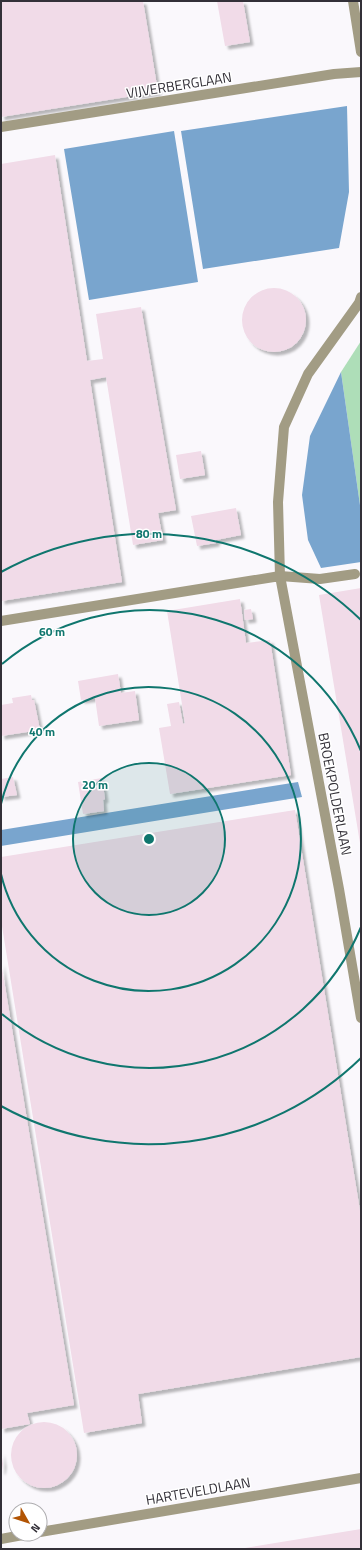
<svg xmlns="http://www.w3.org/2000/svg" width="362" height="1550" font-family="'Titillium Web',sans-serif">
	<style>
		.green { fill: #aedeb8 }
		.water { fill: #79a5ce }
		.building { fill: #f1dbe8; filter: url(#shadow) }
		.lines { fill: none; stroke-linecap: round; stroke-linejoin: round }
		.lane { stroke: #a29c84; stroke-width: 10 }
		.street { stroke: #a29c84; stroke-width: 10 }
		.ring { fill: none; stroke: #0f766e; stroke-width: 2 }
		.labels { text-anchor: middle; stroke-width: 3; stroke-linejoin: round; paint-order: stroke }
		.street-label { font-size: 14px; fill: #333038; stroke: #fff }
		.centre { fill: #0f766e; stroke: #fff; stroke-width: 2 }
		.ring-label { font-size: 12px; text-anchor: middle; font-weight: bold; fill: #0f766e; stroke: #fff; stroke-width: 3; stroke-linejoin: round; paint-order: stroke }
	</style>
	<defs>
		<filter id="shadow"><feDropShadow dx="3.5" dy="3.5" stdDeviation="1" flood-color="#0004"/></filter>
	</defs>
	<rect width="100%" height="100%" fill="#faf8fc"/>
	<path class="green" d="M361 341V512L341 372Z"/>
	<path class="water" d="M347 106 349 192 339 248 203 269 181 131Z
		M174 131 198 282 89 300 64 149Z
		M341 372 361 512V562L321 568 308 540 302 495 310 436Z
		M298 782 302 797 1 846V830Z"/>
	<path class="building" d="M1 1H143L158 92 1 117Z
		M217 1H243L250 42 225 46Z
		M55 155 87 361 103 359 96 314 141 307 176 510 158 513 163 540 133 545 106 377 90 380 122 582 1 601V164Z
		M242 320a32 32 0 1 1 64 0a32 32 0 1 1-64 0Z
		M201 451 205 475 180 479 176 455Z
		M236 508 241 535 216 540V543L197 546 191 516Z
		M361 588V843H360L319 595Z
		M240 599 246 643 270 640 291 775 170 794 159 728 171 726 167 704 179 702 183 724 185 723 167 611Z
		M251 609 253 619 245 620 244 610Z
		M118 674 121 693 135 691 139 720 99 726 95 698 81 700 78 681Z
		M31 695 32 700H34L40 730 1 736V705L13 703 12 698Z
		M13 777 17 795 1 797V779Z
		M102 778 105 799 103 800 104 811 83 814 78 782Z
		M295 810 361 1217V1357L138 1394 142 1423 84 1433 1 920V857Z
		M1 962 74 1405 27 1413 30 1424 1 1429Z
		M11 1455a33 33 0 1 1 66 0a33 33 0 1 1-66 0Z
		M1 1451 3 1464 2 1471H1Z
		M361 1529V1549H245V1548Z"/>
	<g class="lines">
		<path class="lane" d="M280 576 320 579 355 574"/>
		<path class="street" d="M353 1 361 52
			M1 127 334 74 361 72
			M361 297 359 303 308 374 284 427 278 502 280 576 339 889 361 1018
			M1 621 280 576
			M40 1532 361 1478
			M1 1539 28 1534"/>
	</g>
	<circle cx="149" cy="839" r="76" fill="#0f766e" fill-opacity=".12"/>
	<g class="ring">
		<circle cx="149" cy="839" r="76"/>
		<path d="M1 804A152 152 0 1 1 1 874"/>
		<path d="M361 927A229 229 0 0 1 2 1014M2 664A229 229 0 0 1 361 751"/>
		<path d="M361 1058A305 305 0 0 1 1 1106M1 572A305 305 0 0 1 361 620"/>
	</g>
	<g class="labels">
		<g class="street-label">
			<text transform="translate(179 85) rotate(-9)" y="5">VIJVERBERGLAAN</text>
			<text transform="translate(335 794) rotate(79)" y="5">BROEKPOLDERLAAN</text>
			<text transform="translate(198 1491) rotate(-10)" y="5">HARTEVELDLAAN</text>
		</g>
	</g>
	<circle cx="149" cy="839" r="6" class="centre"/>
	<g class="ring-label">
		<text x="149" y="538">80 m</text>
		<text x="52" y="636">60 m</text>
		<text x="42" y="736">40 m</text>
		<text x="95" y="789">20 m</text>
	</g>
	<rect width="362" height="1550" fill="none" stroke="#333038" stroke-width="4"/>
	<g transform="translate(28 1522) rotate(129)"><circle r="19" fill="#ffffff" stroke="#adacaf"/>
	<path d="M0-3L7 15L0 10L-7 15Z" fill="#b25403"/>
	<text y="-6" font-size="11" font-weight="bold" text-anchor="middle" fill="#333038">N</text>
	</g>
</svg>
